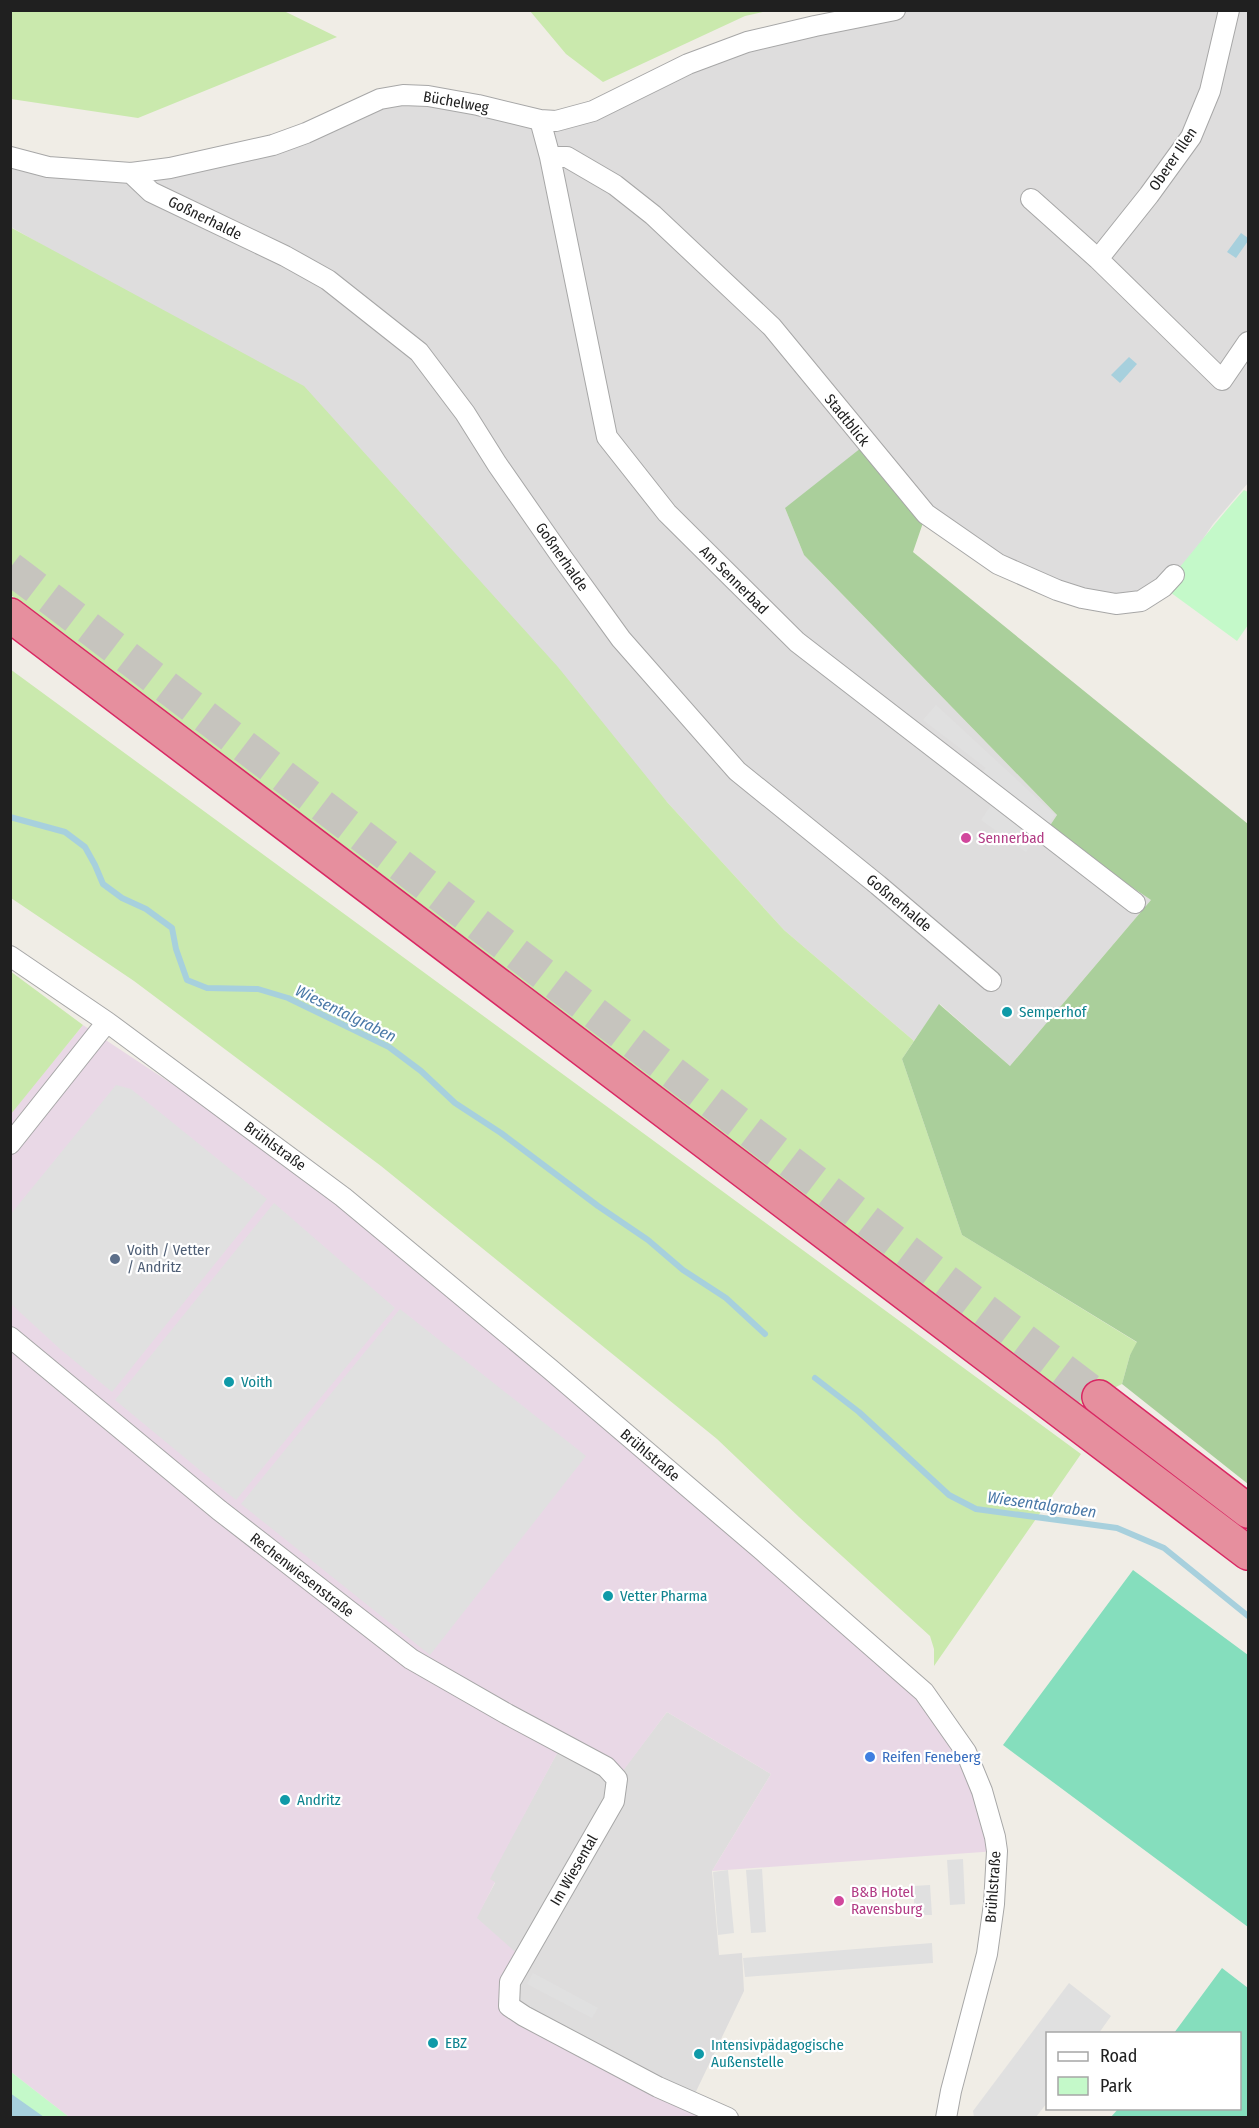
<svg xmlns="http://www.w3.org/2000/svg" width="1259" height="2128" font-family="'Fira Sans Condensed',sans-serif">
	<style>
		.residential { fill: #dedddd }
		.industrial { fill: #e9d8e6 }
		.grass { fill: #cae9ad }
		.forest { fill: #aacf9b }
		.park { fill: #c4f9c9 }
		.pitch { fill: #85debd }
		.parking { fill: #e0e0e0 }
		.water { fill: #a7d0dd }
		.lines { fill: none; stroke-linecap: round; stroke-linejoin: round }
		.stream { stroke: #a7d0dd; stroke-width: 6 }
		.highway-tunnel { stroke: #c6c4be; stroke-width: 33; stroke-dasharray: 33 16; stroke-linecap: butt }
		.street-casing { stroke: #a7a7a7; stroke-width: 22 }
		.highway-casing { stroke: #d92863; stroke-width: 36 }
		.street { stroke: #fff; stroke-width: 20 }
		.highway { stroke: #e68f9e; stroke-width: 33 }
		.hotel-dot { fill: #d1479c; stroke: #fff; stroke-width: 2 }
		.culture-dot { fill: #0f9aa8; stroke: #fff; stroke-width: 2 }
		.service-dot { fill: #5c6f8a; stroke: #fff; stroke-width: 2 }
		.shop-dot { fill: #3f7fe0; stroke: #fff; stroke-width: 2 }
		.labels { text-anchor: middle; stroke-width: 4.5; stroke-linejoin: round; paint-order: stroke }
		.street-label { font-size: 15px; fill: #202020; stroke: #fff }
		.hotel-label { font-size: 15px; fill: #b23c85; stroke: #fff; text-anchor: start }
		.culture-label { font-size: 15px; fill: #0d838f; stroke: #fff; text-anchor: start }
		.service-label { font-size: 15px; fill: #4e5e75; stroke: #fff; text-anchor: start }
		.shop-label { font-size: 15px; fill: #366cbe; stroke: #fff; text-anchor: start }
		.water-label { font-size: 16px; font-style: italic; fill: #4978a7; stroke: #fff }
	</style>
	<rect width="100%" height="100%" fill="#f0ede6"/>
	<path class="residential" d="M895 11H1248V483L1213 524 1197 548 1163 587 1141 601 1057 590 926 514 785 508 804 555 1057 815 1047 830 1151 900 1010 1066 940 1004 914 1041 784 930 667 802 46 247 11 227 10 157 131 173 273 145 380 99 556 121 688 64Z
		M667 1712 771 1774 712 1871 719 1955 742 1953 744 1991 691 2102 524 2017 476 1918 495 1883 489 1879 562 1744 617 1778Z"/>
	<path class="industrial" d="M83 1025 343 1197 924 1692 966 1752 997 1851 712 1871 771 1774 667 1712 617 1779 562 1744 490 1879 495 1882 477 1918 522 1958 509 2006 728 2117H69L11 2072 10 1114Z"/>
	<path class="grass" d="M11 10 284 11 337 37 138 118 11 99Z
		M530 11H768L745 16 603 82 566 54Z
		M10 227 304 386 558 667 667 802 784 930 914 1041 902 1059 962 1235 1138 1343 1130 1355 1122 1384 1078 1406 11 595Z
		M10 669 1081 1454 934 1666V1649L930 1636 799 1517 717 1439 381 1166 134 981 11 898Z
		M10 971 83 1025 11 1114H10Z"/>
	<path class="forest" d="M866 444 926 514 913 552 1248 824V1484L1122 1384 1130 1355 1137 1342 962 1235 902 1059 939 1004 1010 1066 1151 900 1047 830 1057 815 804 555 785 508Z"/>
	<path class="park" d="M1244 490 1248 492V625L1237 641 1163 587C1191 555 1216 521 1244 490Z
		M11 2072 69 2117H11Z"/>
	<path class="pitch" d="M1133 1570 1248 1655V1927L1003 1745Z
		M1222 1968 1248 1988V2117H1111L1118 2109 1240 2108V2034L1174 2033Z"/>
	<path class="parking" d="M936 705 1055 815 1045 828 980 774 986 768 923 720Z
		M994 801 1039 833 1026 852 981 820Z
		M116 1085 131 1089 267 1199 112 1392 60 1349 11 1304 10 1215Z
		M274 1203 395 1308 236 1500 115 1400Z
		M400 1309 586 1456 430 1655 241 1504Z
		M963 1859 965 1904 950 1905 947 1860Z
		M762 1869 766 1932 751 1933 746 1870Z
		M728 1870 734 1933 718 1935 713 1872Z
		M930 1885 932 1915H915L913 1886Z
		M932 1943 933 1963 745 1977 743 1958Z
		M533 1973 598 2008 592 2018 527 1984Z
		M1069 1983 1111 2016 1099 2033 1048 2034 1047 2103 1036 2117H974L973 2111Z"/>
	<path class="water" d="M1241 233 1248 238V241L1236 258 1227 252Z
		M1129 357 1137 364 1120 383 1111 375Z
		M10 2093 44 2117H11Z"/>
	<g class="lines">
		<path class="stream" d="M10 817 65 832 85 847 95 865 103 884 122 898 146 909 172 928 176 949 187 980 207 988 258 989 288 998 389 1047 421 1071 455 1103 501 1133 598 1206 648 1240 683 1270 726 1298 765 1334
			M815 1378 859 1412 949 1495 976 1509 1117 1528 1164 1548 1248 1616"/>
		<path class="highway-tunnel" d="M10 568 1099 1397"/>
		<g class="street-casing">
			<path id="street" d="M1229 10 1210 91 1191 137 1149 195 1098 259 1222 380 1248 342
				M540 120 550 157 607 437 667 513 797 642 1135 903
				M10 157 48 167 131 173 170 168 273 145 306 133 380 99 403 95 428 96 478 105 540 120 556 121 593 111 688 64 747 42 815 26 895 10
				M550 157H567L615 185 653 215 772 327 926 514 998 564 1057 590 1082 598 1116 604 1141 601 1163 587 1174 575
				M131 173 151 192 285 256 328 280 419 352 465 413 497 464 561 556 621 639 737 771 878 885 991 981
				M1031 199 1098 259
				M10 956 107 1022 343 1197 550 1369 763 1551 924 1692 966 1752 982 1791 995 1837 997 1851 994 1904 987 1954 951 2091 946 2118
				M10 1144 107 1022
				M10 1337 219 1510 411 1659 507 1714 606 1767 617 1779 614 1801 510 1982 509 2006 524 2016 658 2087 728 2118"/>
		</g>
		<g class="highway-casing">
			<path id="highway" d="M10 615 1248 1553
				M1099 1397 1248 1511"/>
		</g>
		<use href="#street" class="street"/>
		<use href="#highway" class="highway"/>
	</g>
	<g class="hotel-dot">
		<circle cx="966" cy="838" r="6"/>
		<circle cx="839" cy="1901" r="6"/>
	</g>
	<g class="culture-dot">
		<circle cx="1007" cy="1012" r="6"/>
		<circle cx="229" cy="1382" r="6"/>
		<circle cx="608" cy="1596" r="6"/>
		<circle cx="285" cy="1800" r="6"/>
		<circle cx="433" cy="2043" r="6"/>
		<circle cx="699" cy="2054" r="6"/>
	</g>
	<circle class="service-dot" cx="115" cy="1259" r="6"/>
	<circle class="shop-dot" cx="870" cy="1757" r="6"/>
	<g class="labels">
		<g class="street-label">
			<text transform="translate(456 102) rotate(10)" y="5">Büchelweg</text>
			<text transform="translate(1173 159) rotate(-56)" y="5">Oberer Illen</text>
			<text transform="translate(205 218) rotate(26)" y="5">Goßnerhalde</text>
			<text transform="translate(847 420) rotate(51)" y="5">Stadtblick</text>
			<text transform="translate(562 557) rotate(55)" y="5">Goßnerhalde</text>
			<text transform="translate(734 580) rotate(45)" y="5">Am Sennerbad</text>
			<text transform="translate(899 903) rotate(40)" y="5">Goßnerhalde</text>
			<text transform="translate(275 1146) rotate(36)" y="5">Brühlstraße</text>
			<text transform="translate(650 1455) rotate(40)" y="5">Brühlstraße</text>
			<text transform="translate(302 1575) rotate(38)" y="5">Rechenwiesenstraße</text>
			<text transform="translate(574 1870) rotate(-60)" y="5">Im Wiesental</text>
			<text transform="translate(993 1887) rotate(-86)" y="5">Brühlstraße</text>
		</g>
		<g class="hotel-label">
			<text x="978" y="843">Sennerbad</text>
			<text x="851" y="1897">B&amp;B Hotel<tspan x="851" dy="17">Ravensburg</tspan></text>
		</g>
		<g class="culture-label">
			<text x="1019" y="1017">Semperhof</text>
			<text x="241" y="1387">Voith</text>
			<text x="620" y="1601">Vetter Pharma</text>
			<text x="297" y="1805">Andritz</text>
			<text x="445" y="2048">EBZ</text>
			<text x="711" y="2050">Intensivpädagogische<tspan x="711" dy="17">Außenstelle</tspan></text>
		</g>
		<g class="service-label">
			<text x="127" y="1255">Voith / Vetter<tspan x="127" dy="17">/ Andritz</tspan></text>
		</g>
		<g class="shop-label">
			<text x="882" y="1762">Reifen Feneberg</text>
		</g>
		<g class="water-label">
			<text transform="translate(346 1013) rotate(26)" y="6">Wiesentalgraben</text>
			<text transform="translate(1042 1504) rotate(8)" y="6">Wiesentalgraben</text>
		</g>
	</g>
	<rect width="1259" height="2128" fill="none" stroke="#202020" stroke-width="24"/>
	<rect x="1046" y="2032" width="195" height="78" fill="#ffffff" stroke="#a6a6a6" stroke-width="1.5"/>
	<rect x="1058" y="2052" width="30" height="9" fill="#ffffff" stroke="#a6a6a6" stroke-width="1.5"/>
	<text x="1100" y="2062" font-size="18" fill="#202020">Road</text>
	<rect x="1058" y="2077" width="30" height="18" fill="#c4f9c9" stroke="#a6a6a6" stroke-width="1.5"/>
	<text x="1100" y="2092" font-size="18" fill="#202020">Park</text>
</svg>
